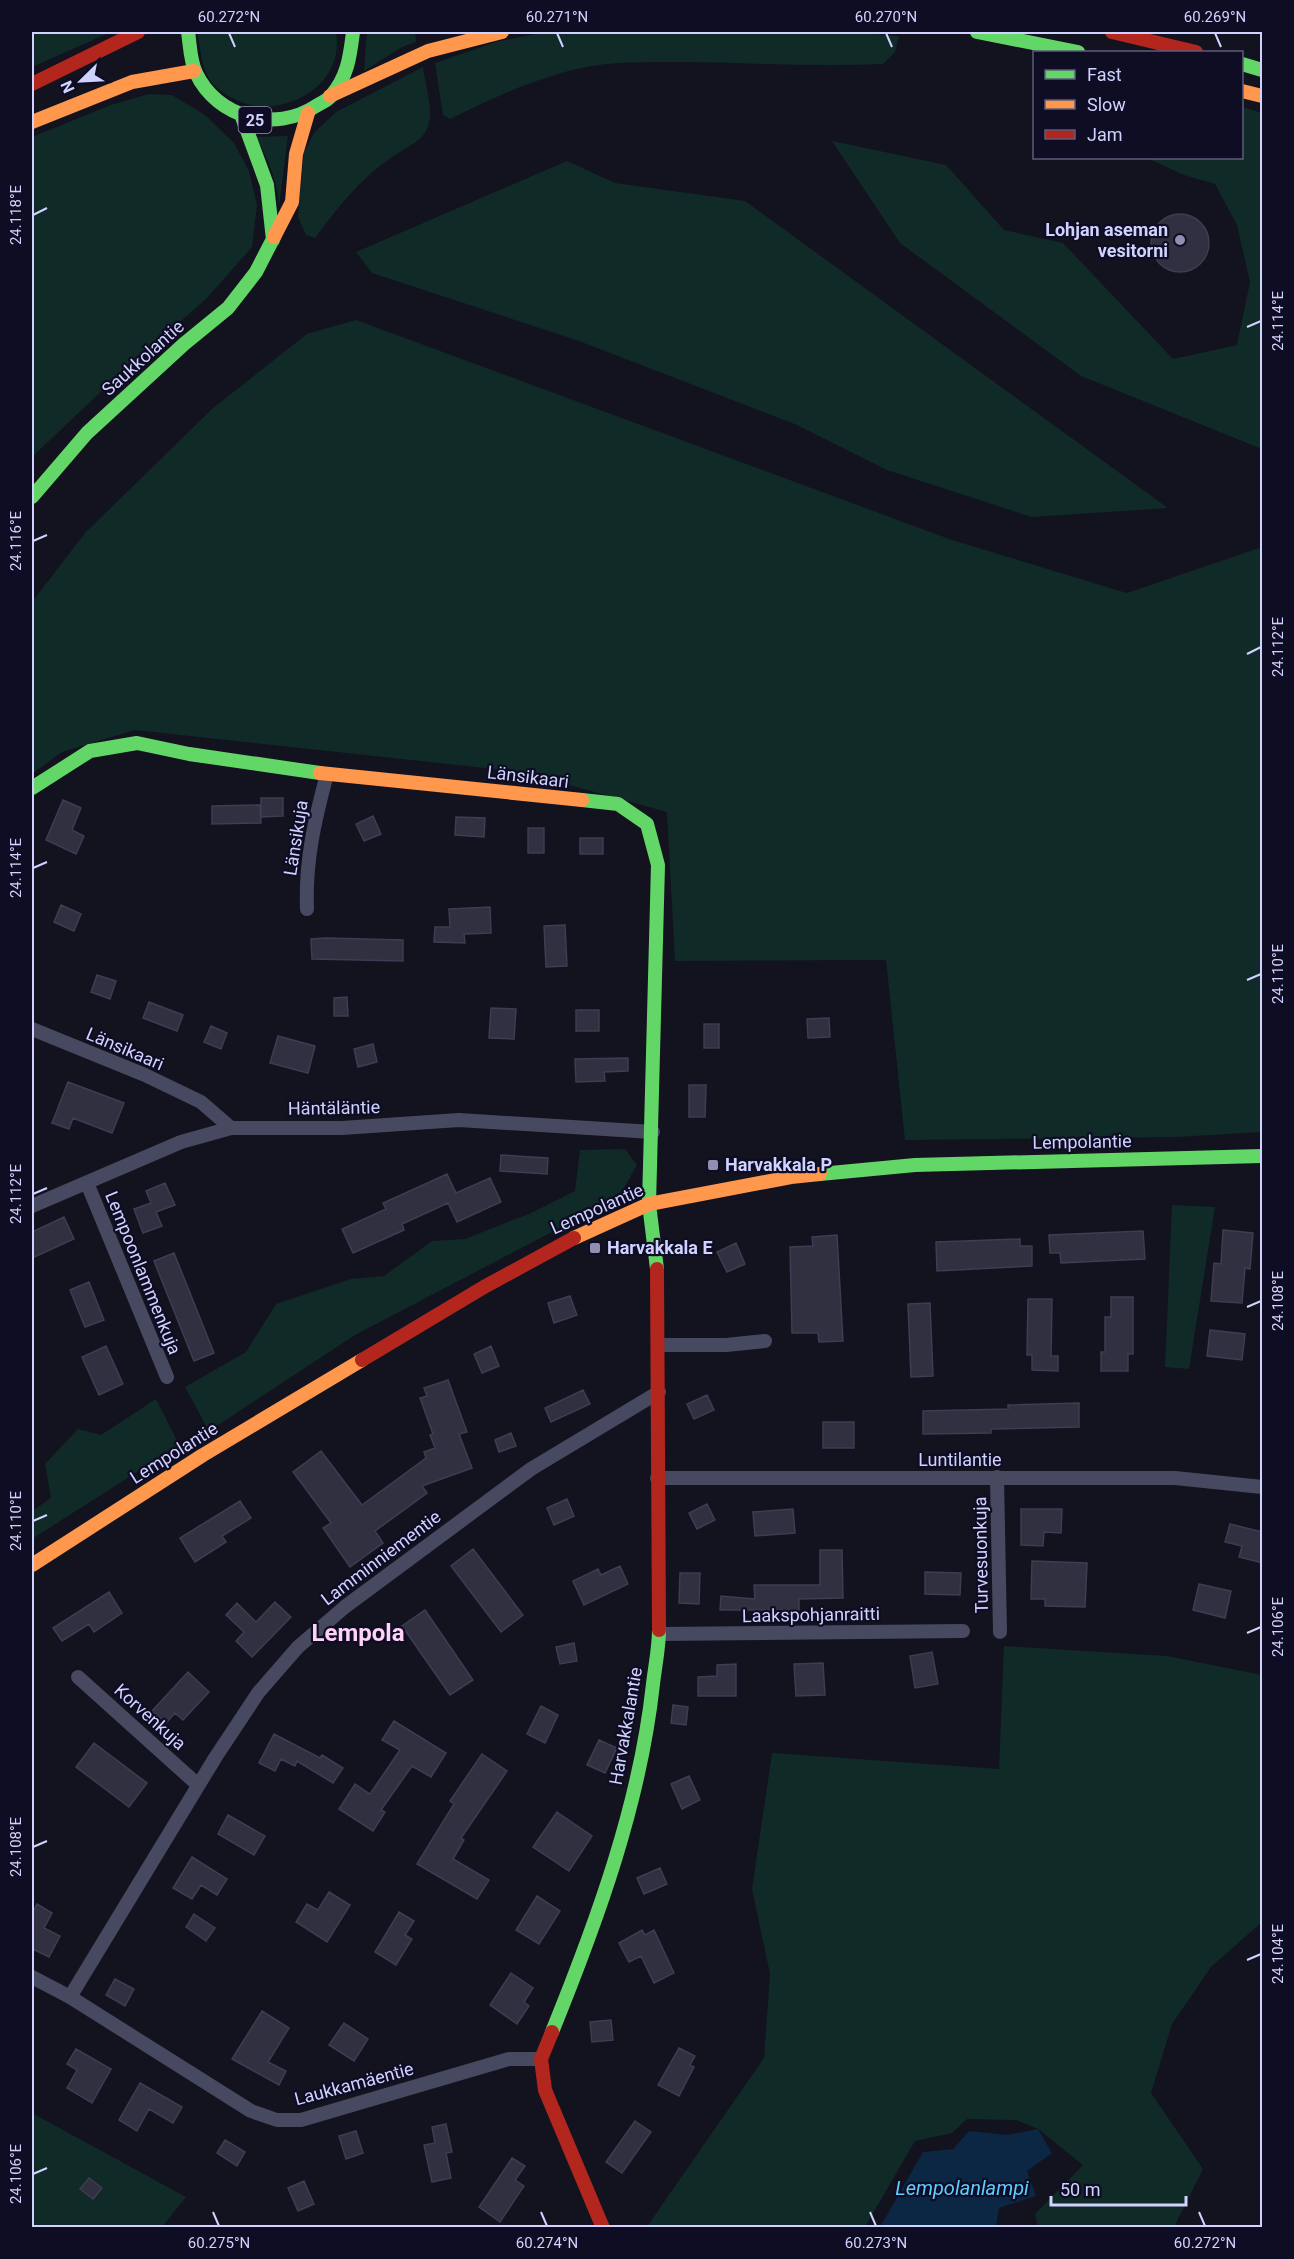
<svg xmlns="http://www.w3.org/2000/svg" width="1294" height="2259" font-family="Roboto,sans-serif">
	<style>
		.green { fill: #102a28 }
		.water { fill: #0b2743 }
		.building { fill: #313041; stroke: #3d3d53; stroke-width: 1.5 }
		.lines { fill: none; stroke-linecap: round; stroke-linejoin: round }
		.street { stroke: #474960; stroke-width: 14 }
		.fast { stroke: #63d668; stroke-width: 14 }
		.slow { stroke: #ff974d; stroke-width: 14 }
		.jam { stroke: #b3261e; stroke-width: 14 }
		.ticks { fill: none; stroke: #d0d2ff; stroke-width: 2 }
		.poi-dot { fill: #8e8fb1; stroke: #0e0d24; stroke-width: 2 }
		.labels { text-anchor: middle; stroke-width: 4.5; stroke-linejoin: round; paint-order: stroke }
		.shield { fill: #0e0d24; stroke: #9697bd; stroke-width: 1.5 }
		.shield-label { font-size: 16px; font-weight: bold; fill: #d0d2ff }
		.poi-label { font-size: 18px; font-weight: bold; fill: #d0d2ff; stroke: #0e0d24; text-anchor: start }
		.street-label { font-size: 18px; fill: #d0d2ff; stroke: #0e0d24 }
		.water-label { font-size: 20px; font-style: italic; fill: #5ecdff; stroke: #0e0d24 }
		.district-label { font-size: 24px; font-weight: bold; fill: #ffd2f6; stroke: #0e0d24 }
		.neatline { fill: none; stroke: #d0d2ff; stroke-width: 2 }
		.ticks-label { font-size: 15px; text-anchor: middle; fill: #d0d2ff }
	</style>
	<rect width="100%" height="100%" fill="#13121f"/>
	<path class="green" d="M32 32H111L32 67Z
		M197 32H336C346 89 277 123 232 98 223 93 212 85 208 77 201 64 200 45 197 32Z
		M367 32H415L416 42 402 47 364 71Z
		M545 32H849L899 36 895 52 883 64C817 67 752 63 686 62 653 62 619 61 586 67 538 77 494 97 450 119L443 115 435 63 496 42Z
		M423 67C425 84 434 110 428 126 424 140 409 146 398 153 363 175 339 206 315 238L306 235 298 217 304 152 314 133 336 112Z
		M149 94 172 95 205 115 234 143 249 171 257 205 252 247 206 299 109 384 32 457V137L111 105Z
		M1242 107 1262 113V449L1081 376 900 243 832 141 946 165 1004 230 1063 243 1173 359 1237 345 1250 282 1237 225 1215 184 1184 175 1147 158H1242Z
		M288 136 279 207C277 180 269 161 256 137Z
		M567 161 615 183 745 201 1168 508 1032 517 887 470 797 425 579 341 372 273 356 252Z
		M356 320 952 540 1127 593 1262 547V1132L1176 1137 905 1140 886 960 675 961 667 812 522 772 135 730 62 752 32 774V602L85 533 213 408 307 334Z
		M625 1149 637 1165 619 1197 355 1335 209 1431 185 1387 246 1352 276 1304 351 1279 384 1276 432 1241 465 1239 531 1213 575 1191 580 1150Z
		M1172 1205 1215 1207 1189 1369 1165 1367Z
		M156 1399 179 1445 32 1539V1511L51 1498 45 1464 78 1429 101 1435Z
		M1004 1646 1167 1656 1262 1675V1922L1211 1967 1172 2024 1151 2093 1203 2169 1174 2227H1038L1035 2214 1083 2165 1038 2129 1016 2120 967 2119 952 2133 915 2141 865 2227 646 2228 764 2058 770 1974 752 1889 772 1753 999 1769Z
		M32 2113 186 2197 162 2227H32Z"/>
	<path class="water" d="M1038 2129 1052 2153 1027 2171 1036 2196 999 2208 996 2227H880L923 2152 953 2149 969 2131 1007 2135Z"/>
	<path class="building" d="M1151 243a29 29 0 1 1 58 0a29 29 0 1 1-58 0Z
		M261 798H283V816L261 817Z
		M63 800 81 808 72 830 84 836 76 854 46 840Z
		M260 805 261 823 212 824V806Z
		M373 816 381 834 364 841 356 824Z
		M456 817 485 818 484 837 455 835Z
		M528 828H544V853H528Z
		M580 838H603V854H580Z
		M61 905 81 914 74 931 54 922Z
		M490 907 491 933 464 934 465 943 434 942 435 927H450L449 909Z
		M565 925 567 966 546 967 544 926Z
		M326 938 403 940V961L312 959 311 939Z
		M97 975 116 981 110 999 91 992Z
		M347 997 348 1016H334V998Z
		M149 1002 183 1015 177 1031 143 1018Z
		M491 1008 516 1009 514 1039 489 1038Z
		M576 1010H599V1031H576Z
		M829 1018 830 1037 808 1038 807 1019Z
		M704 1024H719V1048H704Z
		M211 1026 227 1033 221 1049 204 1042Z
		M278 1036 315 1046 308 1073 270 1063Z
		M373 1044 377 1062 358 1067 354 1049Z
		M628 1058V1071L604 1072 605 1081 576 1082 575 1059Z
		M68 1082 124 1103 112 1133 73 1118 69 1129 52 1123Z
		M689 1085H706L705 1117H689Z
		M501 1155 548 1158 547 1174 500 1171Z
		M447 1174 456 1193 490 1178 501 1202 457 1222 448 1203 402 1224 404 1230 353 1253 342 1229 386 1209 383 1203Z
		M165 1183 175 1205 156 1212 162 1226 143 1233 134 1209 151 1203 146 1191Z
		M64 1217 74 1239 32 1258V1232Z
		M1223 1230 1253 1233 1250 1269 1245 1268 1242 1303 1211 1301 1214 1263 1221 1264Z
		M1143 1231 1145 1259 1061 1263 1060 1253H1050L1049 1235Z
		M837 1235 843 1341 819 1342 818 1333H792L790 1247 813 1246 812 1237Z
		M1020 1239V1246H1032V1266L937 1271 936 1242Z
		M736 1243 745 1264 727 1272 717 1252Z
		M174 1253 214 1353 194 1361 154 1261Z
		M89 1282 104 1320 85 1327 70 1290Z
		M570 1296 577 1315 554 1323 548 1303Z
		M1111 1297H1133V1354H1128V1371H1101V1352H1105V1317H1111Z
		M1028 1299H1052L1051 1356H1058V1371L1032 1370V1355H1027Z
		M930 1303 933 1376 911 1377 908 1304Z
		M1210 1330 1245 1334 1242 1360 1207 1356Z
		M106 1346 123 1384 99 1395 82 1357Z
		M491 1346 499 1366 482 1373 474 1354Z
		M448 1380 467 1432 459 1434 472 1468 422 1486 427 1493 375 1531 383 1543 350 1567 323 1528 331 1523 293 1472 321 1451 362 1505 426 1458 424 1452 435 1448 430 1435 433 1434 420 1398 427 1396 424 1388Z
		M583 1390 590 1404 551 1422 545 1408Z
		M707 1395 714 1410 694 1419 687 1404Z
		M1079 1403V1427L991 1429V1433L923 1434V1411L1008 1409V1405Z
		M823 1422H854V1448H823Z
		M511 1433 516 1446 499 1452 495 1440Z
		M567 1499 574 1516 554 1525 547 1508Z
		M240 1501 251 1518 222 1536 226 1542 195 1562 180 1538Z
		M707 1504 715 1520 697 1529 689 1513Z
		M793 1509 795 1533 755 1536 753 1512Z
		M1021 1509H1062L1061 1533 1044 1532 1043 1546 1021 1545Z
		M1230 1524 1263 1532V1563L1239 1557 1242 1546 1225 1542Z
		M473 1549 523 1615 501 1632 451 1566Z
		M820 1550H842L843 1598 799 1599V1610H720L721 1596 755 1599 754 1585H820Z
		M1032 1561 1087 1563 1085 1607 1045 1606V1599H1031Z
		M620 1566 628 1584 584 1605 573 1581 598 1569 601 1575Z
		M925 1572 961 1573 960 1595 925 1594Z
		M680 1573H700L699 1604 679 1603Z
		M1199 1584 1231 1591 1225 1618 1193 1610Z
		M109 1592 122 1613 94 1632 89 1624 62 1641 53 1628Z
		M275 1602 291 1617 252 1657 236 1641 244 1632 226 1615 237 1603 256 1622Z
		M425 1610 473 1680 450 1695 402 1626Z
		M574 1643 577 1661 560 1664 556 1647Z
		M932 1652 938 1684 915 1688 910 1656Z
		M823 1663 825 1695 796 1696 794 1664Z
		M736 1664V1696H698V1677L717 1676V1665Z
		M188 1672 209 1692 183 1720 175 1713 166 1723 152 1711Z
		M673 1705 688 1707 686 1725 671 1723Z
		M541 1706 558 1715 545 1743 527 1734Z
		M394 1721 446 1753 431 1777 412 1766 381 1810 385 1812 373 1831 339 1809 355 1784 370 1794 400 1750 382 1740Z
		M274 1734 320 1758 322 1755 343 1768 333 1783 297 1761 295 1766 281 1759 275 1771 259 1763Z
		M599 1740 617 1748 605 1773 587 1765Z
		M94 1743 147 1783 129 1807 76 1767Z
		M482 1754 507 1771 461 1838 464 1840 453 1859 489 1880 477 1899 417 1864 454 1804 450 1801Z
		M689 1776 700 1800 682 1809 671 1784Z
		M557 1812 592 1836 569 1871 533 1847Z
		M228 1815 265 1836 254 1855 218 1834Z
		M192 1857 227 1879 217 1895 201 1885 192 1899 173 1888Z
		M660 1868 667 1884 644 1894 637 1878Z
		M329 1892 350 1905 327 1942 296 1922 307 1904 318 1910Z
		M537 1896 560 1911 539 1944 516 1930Z
		M37 1904 52 1913 44 1928 60 1936 49 1957 33 1949 32 1952V1914Z
		M399 1912 414 1921 405 1935 412 1939 396 1965 375 1952Z
		M194 1914 215 1928 206 1941 186 1927Z
		M642 1930 645 1935 654 1930 674 1973 654 1983 641 1956 629 1962 619 1943Z
		M511 1973 533 1988 524 2002 529 2006 517 2024 490 2005Z
		M115 1979 134 1989 125 2006 106 1995Z
		M262 2011 289 2028 268 2062 286 2071 279 2085 232 2059Z
		M611 2020 613 2040 592 2042 590 2022Z
		M344 2023 368 2039 354 2061 329 2045Z
		M679 2048 695 2056 690 2065 694 2067 679 2096 658 2085Z
		M76 2049 111 2069 92 2103 67 2088 77 2070 67 2064Z
		M140 2083 182 2107 173 2123 149 2109 137 2131 119 2120Z
		M635 2121 651 2132 622 2173 606 2162Z
		M446 2124 452 2152 446 2153 451 2178 432 2182 424 2145 435 2143 432 2127Z
		M356 2131 363 2153 346 2159 339 2136Z
		M225 2140 245 2152 237 2166 217 2153Z
		M512 2158 525 2166 515 2180 524 2186 500 2222 479 2207Z
		M89 2178 102 2188 93 2199 80 2189Z
		M304 2181 314 2204 298 2211 288 2188Z"/>
	<g class="lines">
		<path class="street" d="M307 909C305 861 315 819 327 774
			M32 1029 145 1075 201 1102 231 1128
			M87 1183 167 1377
			M32 1206 181 1142 231 1128H342L459 1120 653 1132
			M658 1345H726L765 1341
			M997 1477 1000 1632
			M657 1478H1175L1262 1487
			M659 1634 963 1631
			M78 1677 198 1785
			M32 1977 70 1997 251 2111 277 2120H301L509 2059H541
			M70 1997 215 1758 258 1693 298 1647 346 1606 531 1469 659 1392"/>
		<path class="fast" d="M188 32C190 44 190 61 196 73 217 118 275 133 316 106 321 103 328 100 331 96 348 76 350 56 353 32
			M977 32 1078 52
			M1242 64 1262 70
			M242 117 267 185 273 240
			M32 497 87 433 184 344 228 308 256 272 274 237
			M32 788 90 751 137 743 189 754 320 773
			M582 800 618 804 647 824 658 865 649 1204 657 1269
			M820 1174 915 1165 1262 1156
			M552 2032C597 1921 640 1804 653 1684 655 1666 659 1648 659 1630"/>
		<path class="slow" d="M1242 91 1262 96
			M330 96 428 51 502 32
			M32 122 132 82 194 71
			M274 237 292 202 296 154 308 113
			M320 773 582 800
			M574 1238 649 1204 791 1177 820 1174
			M32 1565 203 1455 362 1360"/>
		<path class="jam" d="M1112 32 1196 52
			M32 84 138 32
			M657 1269 659 1630
			M362 1360 484 1287 574 1238
			M552 2032 541 2059 545 2090 603 2228"/>
	</g>
	<path class="ticks" d="M229 33 235 47M557 33 563 47M886 33 892 47M1215 33 1221 47M33 215 47 208M1247 327 1261 321M33 541 47 535M1247 654 1261 647M33 868 47 862M1247 980 1261 974M33 1194 47 1188M1247 1307 1261 1301M33 1521 47 1515M1247 1633 1261 1627M33 1847 47 1841M1247 1960 1261 1954M33 2174 47 2168M213 2212 219 2226M541 2212 547 2226M870 2212 876 2226M1199 2212 1205 2226"/>
	<g class="poi-dot">
		<circle cx="1180" cy="240" r="6"/>
		<rect x="707" y="1159" width="12" height="12" rx="3"/>
		<rect x="589" y="1242" width="12" height="12" rx="3"/>
	</g>
	<g class="labels">
		<rect class="shield" x="238.5" y="107" width="33" height="26" rx="4.5"/>
		<g class="shield-label">
			<text x="255" y="126">25</text>
		</g>
		<g class="poi-label">
			<text x="1168" y="236" text-anchor="end">Lohjan aseman<tspan x="1168" dy="21">vesitorni</tspan></text>
			<text x="725" y="1171">Harvakkala P</text>
			<text x="607" y="1254">Harvakkala E</text>
		</g>
		<g class="street-label">
			<text transform="translate(143 358) rotate(-42)" y="6">Saukkolantie</text>
			<text transform="translate(528 777) rotate(7)" y="6">Länsikaari</text>
			<text transform="translate(296 838) rotate(-81)" y="6">Länsikuja</text>
			<text transform="translate(125 1049) rotate(23)" y="6">Länsikaari</text>
			<text transform="translate(334 1108) rotate(-1)" y="6">Häntäläntie</text>
			<text transform="translate(1082 1142) rotate(-1)" y="6">Lempolantie</text>
			<text transform="translate(597 1209) rotate(-24)" y="6">Lempolantie</text>
			<text transform="translate(143 1273) rotate(68)" y="6">Lempoonlammenkuja</text>
			<text transform="translate(174 1453) rotate(-32)" y="6">Lempolantie</text>
			<text x="960" y="1466">Luntilantie</text>
			<text transform="translate(981 1555) rotate(-91)" y="6">Turvesuonkuja</text>
			<text transform="translate(381 1558) rotate(-37)" y="6">Lamminniementie</text>
			<text transform="translate(811 1615) rotate(-1)" y="6">Laakspohjanraitti</text>
			<text transform="translate(150 1717) rotate(42)" y="6">Korvenkuja</text>
			<text transform="translate(626 1726) rotate(-80)" y="6">Harvakkalantie</text>
			<text transform="translate(354 2084) rotate(-15)" y="6">Laukkamäentie</text>
		</g>
		<g class="water-label">
			<text x="962" y="2195">Lempolanlampi</text>
		</g>
		<g class="district-label">
			<text x="358" y="1641">Lempola</text>
		</g>
	</g>
	<rect width="1294" height="2259" fill="none" stroke="#0e0d24" stroke-width="66"/>
	<rect x="1033" y="51" width="210" height="108" fill="#0e0d24" stroke="#5c5c7c" stroke-width="1.5"/>
	<rect x="1045" y="70" width="30" height="9" fill="#63d668" stroke="#5c5c7c" stroke-width="1.5"/>
	<text x="1087" y="81" font-size="18" fill="#d0d2ff">Fast</text>
	<rect x="1045" y="100" width="30" height="9" fill="#ff974d" stroke="#5c5c7c" stroke-width="1.5"/>
	<text x="1087" y="111" font-size="18" fill="#d0d2ff">Slow</text>
	<rect x="1045" y="130" width="30" height="9" fill="#b3261e" stroke="#5c5c7c" stroke-width="1.5"/>
	<text x="1087" y="141" font-size="18" fill="#d0d2ff">Jam</text>
	<g transform="translate(81 81) rotate(246)" stroke="#0e0d24" stroke-width="4.5" paint-order="stroke">
	<path d="M0-4.5L10 22L0 15L-10 22Z" fill="#d0d2ff"/>
	<text y="-9" font-size="16" font-weight="bold" text-anchor="middle" fill="#d0d2ff">N</text>
	</g>
	<path d="M1051 2196v9h135v-9" fill="none" stroke="#d0d2ff" stroke-width="3"/>
	<text x="1060" y="2196" font-size="18" fill="#d0d2ff" stroke="#0e0d24" stroke-width="4.5" paint-order="stroke">50 m</text>
	<rect x="33" y="33" width="1228" height="2193" class="neatline"/>
	<g class="ticks-label">
		<text x="229" y="22">60.272°N</text>
		<text x="557" y="22">60.271°N</text>
		<text x="886" y="22">60.270°N</text>
		<text x="1215" y="22">60.269°N</text>
		<text transform="translate(16 215) rotate(-90)" y="5">24.118°E</text>
		<text transform="translate(1278 321) rotate(-90)" y="5">24.114°E</text>
		<text transform="translate(16 541) rotate(-90)" y="5">24.116°E</text>
		<text transform="translate(1278 647) rotate(-90)" y="5">24.112°E</text>
		<text transform="translate(16 868) rotate(-90)" y="5">24.114°E</text>
		<text transform="translate(1278 974) rotate(-90)" y="5">24.110°E</text>
		<text transform="translate(16 1194) rotate(-90)" y="5">24.112°E</text>
		<text transform="translate(1278 1301) rotate(-90)" y="5">24.108°E</text>
		<text transform="translate(16 1521) rotate(-90)" y="5">24.110°E</text>
		<text transform="translate(1278 1627) rotate(-90)" y="5">24.106°E</text>
		<text transform="translate(16 1847) rotate(-90)" y="5">24.108°E</text>
		<text transform="translate(1278 1954) rotate(-90)" y="5">24.104°E</text>
		<text transform="translate(16 2174) rotate(-90)" y="5">24.106°E</text>
		<text x="219" y="2248">60.275°N</text>
		<text x="547" y="2248">60.274°N</text>
		<text x="876" y="2248">60.273°N</text>
		<text x="1205" y="2248">60.272°N</text>
	</g>
</svg>
